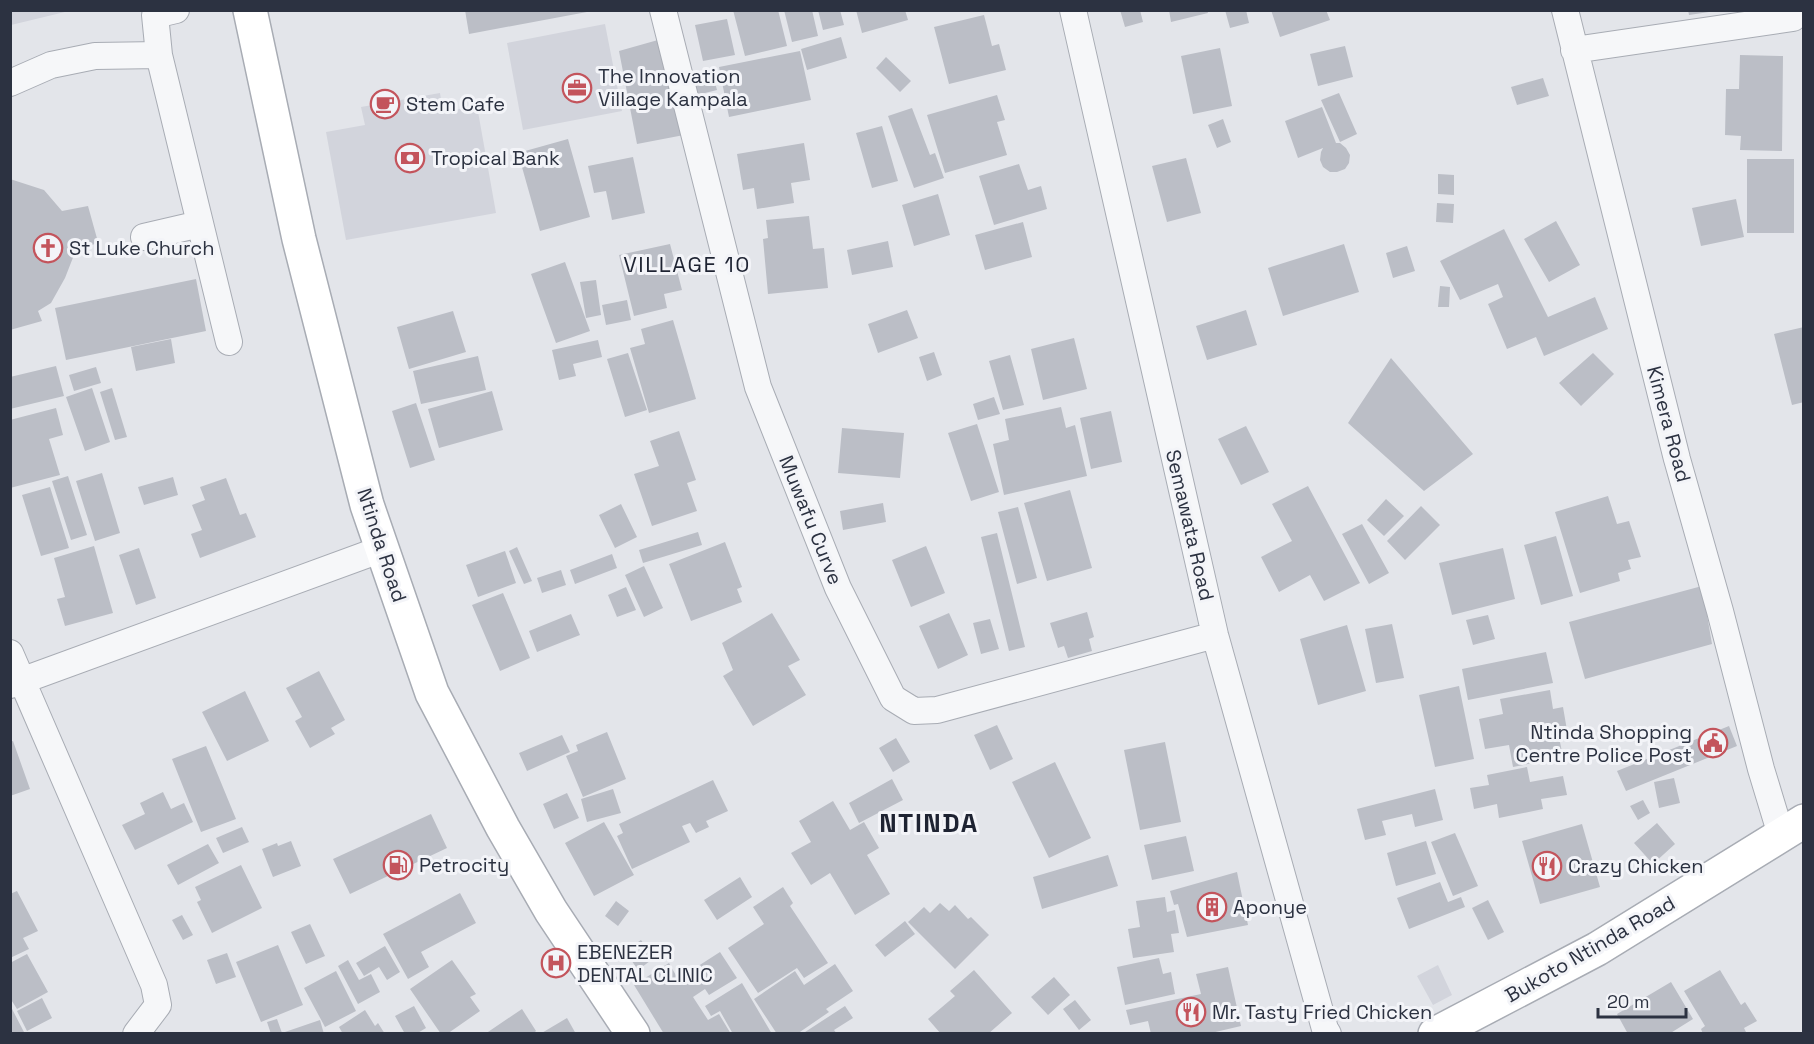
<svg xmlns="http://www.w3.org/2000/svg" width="1814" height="1044" font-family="'Space Grotesk',sans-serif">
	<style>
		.built { fill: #d2d4dc }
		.building { fill: #bbbec6 }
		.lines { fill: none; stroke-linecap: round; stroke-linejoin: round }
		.minor-casing { stroke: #a8acb4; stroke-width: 28 }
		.secondary-casing { stroke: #a8acb4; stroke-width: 36 }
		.minor { stroke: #f6f7f9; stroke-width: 26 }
		.secondary { stroke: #fff; stroke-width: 33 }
		.labels { text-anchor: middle; stroke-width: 6; stroke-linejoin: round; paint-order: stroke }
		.poi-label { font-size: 20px; fill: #2c3241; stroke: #f3f4f8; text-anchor: start }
		.street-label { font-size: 20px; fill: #2c3241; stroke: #f3f4f8 }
		.quarter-label { font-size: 22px; letter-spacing: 1.5px; fill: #1e2332; stroke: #f3f4f8 }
		.district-label { font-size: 26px; font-weight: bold; letter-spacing: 1.5px; fill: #1e2332; stroke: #f3f4f8 }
	</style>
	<rect width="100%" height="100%" fill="#e3e5ea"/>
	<path class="built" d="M11 10H69V11L11 25Z
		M605 24 622 111 523 130 507 43Z
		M440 93 443 112 477 106 496 213 346 240 326 132 365 125 361 107Z
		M1438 965 1452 995 1433 1005 1417 976Z"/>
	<path class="building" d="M465 10H586L587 12 469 34Z
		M733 10H778L787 46 745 56Z
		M784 10H812L818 36 792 42Z
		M818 10H840L844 25 823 30Z
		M856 10H905L908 20 862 33Z
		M1120 10H1140L1143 22 1125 27Z
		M1169 10H1207L1208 13 1171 22Z
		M1225 10H1246L1249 23 1230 28Z
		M1271 10H1326L1330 20 1280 37Z
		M1688 10H1709V12L1689 15Z
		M984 15 992 46 999 44 1006 70 949 84 934 27Z
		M727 19 735 55 703 61 695 25Z
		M841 37 847 58 807 70 801 49Z
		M665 38 684 135 637 144 619 51Z
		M1345 46 1353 77 1318 86 1310 54Z
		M1220 48 1232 106 1193 114 1181 56Z
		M800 51 811 100 729 117 719 67Z
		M1740 55 1783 56 1782 151 1740 150 1741 136 1725 135 1726 89H1739Z
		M886 57 911 81 900 92 876 68Z
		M712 71 717 90 697 95 692 75Z
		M1543 78 1549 96 1517 105 1511 87Z
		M1339 93 1357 134 1340 142 1321 100Z
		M997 95 1005 120 997 122 1007 155 945 173 927 115Z
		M1322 107 1336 143H1340L1346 148 1350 155 1349 163 1345 169 1337 172H1330L1323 167 1320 160 1321 152 1323 148 1298 158 1285 121Z
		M912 108 930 155 935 153 944 178 914 188 888 116Z
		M1223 119 1231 142 1217 148 1208 125Z
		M882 126 898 181 872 188 856 133Z
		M568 139 590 217 540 231 518 153Z
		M804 143 810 180 791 183 794 203 757 209 754 188 743 190 737 154Z
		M633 157 645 213 612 220 606 191 594 193 588 166Z
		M1186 158 1201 213 1167 222 1152 166Z
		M1747 159H1794V233H1747Z
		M1019 164 1028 190 1041 186 1047 209 994 225 979 176Z
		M1438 174 1454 175V195L1438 194Z
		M10 179 44 190 62 211 88 206 98 242 74 255 65 278 51 303 38 311 42 321 10 330Z
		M938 194 950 235 914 246 902 205Z
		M1736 199 1744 237 1701 246 1692 208Z
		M1437 203 1454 204 1453 223 1436 222Z
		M809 216 813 249 824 248 828 288 768 294 763 239 768 238 766 220Z
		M1556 221 1580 265 1549 282 1524 239Z
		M1023 222 1032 257 985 270 975 235Z
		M1504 229 1548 317 1595 297 1608 329 1544 356 1536 337 1507 349 1488 304 1503 297 1498 284 1460 300 1440 261Z
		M888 241 893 267 852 275 847 250Z
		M670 244 682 290 664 294 667 308 634 316 619 255Z
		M1344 244 1359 292 1283 316 1268 268Z
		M1407 246 1415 271 1393 278 1386 253Z
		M565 262 590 331 556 343 531 274Z
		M196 279 206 331 66 360 55 308Z
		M596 280 601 315 586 318 580 282Z
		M1440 286 1450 287 1449 307H1438Z
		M627 300 631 320 606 325 602 305Z
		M907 310 918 338 878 353 868 324Z
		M1246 310 1257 345 1207 360 1196 326Z
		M453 311 466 352 409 369 397 327Z
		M673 320 696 399 649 413 630 348 645 344 641 329Z
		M1804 327V402L1792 405 1774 334Z
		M1074 338 1087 389 1043 400 1031 349Z
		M171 339 175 363 136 371 131 347Z
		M598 340 602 357 573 364 576 376 559 380 552 350Z
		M934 352 942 375 927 381 919 357Z
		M628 353 647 410 625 417 607 359Z
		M1593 353 1614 374 1581 406 1559 383Z
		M1010 355 1024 405 1003 410 989 361Z
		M478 356 486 390 421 404 413 371Z
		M1391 358 1473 454 1424 491 1348 423Z
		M56 366 64 396 10 409V377Z
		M96 367 101 383 74 391 69 375Z
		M92 388 110 442 85 451 66 397Z
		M112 388 127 437 115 440 100 392Z
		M492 391 503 430 439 448 428 409Z
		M994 397 1000 414 978 420 973 404Z
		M416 403 435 460 410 468 392 411Z
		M1061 407 1066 428 1075 425 1087 476 1004 495 993 444 1009 440 1005 419Z
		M56 408 63 435 49 439 60 475 10 488V420Z
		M1111 411 1122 462 1091 469 1080 418Z
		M977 424 999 492 971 501 948 433Z
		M1246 426 1269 472 1241 485 1218 439Z
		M842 428 904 433 900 478 838 473Z
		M679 431 696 480 687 483 697 511 652 526 634 474 659 466 650 441Z
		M102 473 120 533 95 541 76 481Z
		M68 476 87 535 71 540 52 481Z
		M173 477 178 495 144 505 138 487Z
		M226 478 240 515 246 513 256 537 200 558 191 534 202 530 192 505 205 500 200 487Z
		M1308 486 1360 583 1324 601 1310 575 1279 592 1261 557 1292 541 1272 504Z
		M50 487 69 548 41 556 22 495Z
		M1070 490 1092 568 1047 581 1024 503Z
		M1608 496 1617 524 1629 521 1641 557 1628 560 1631 569 1618 573 1620 581 1580 593 1555 512Z
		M1386 499 1404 516 1384 536 1367 520Z
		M883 503 886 522 843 530 840 511Z
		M621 504 637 537 615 548 599 515Z
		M1421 506 1440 525 1405 560 1387 541Z
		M1018 507 1037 578 1017 584 998 512Z
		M1362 524 1389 573 1369 584 1342 534Z
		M698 532 702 545 643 563 639 550Z
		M997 533 1025 647 1009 651 981 537Z
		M1556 536 1573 596 1541 605 1524 545Z
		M725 542 742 587 737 589 742 602 691 621 669 564Z
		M94 546 113 613 65 626 57 599 65 597 54 558Z
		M926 546 945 593 911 607 892 560Z
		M517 547 532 581 524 584 509 551Z
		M139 548 156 598 136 605 119 555Z
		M1503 548 1515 599 1452 615 1439 563Z
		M505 551 516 583 478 597 466 565Z
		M612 554 617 568 575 584 570 570Z
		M644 566 663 608 644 617 625 575Z
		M561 570 566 585 542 593 537 578Z
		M1702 586 1712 644 1585 679 1569 622Z
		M626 587 636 610 617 617 608 595Z
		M503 593 530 658 500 671 472 605Z
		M1087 612 1094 637 1089 639 1092 651 1068 658 1064 646 1058 648 1050 623Z
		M772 613 800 660 788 666 806 695 753 726 723 676 733 670 722 643Z
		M949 613 968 655 938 669 919 626Z
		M571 614 580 635 537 652 529 631Z
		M1488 615 1495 639 1473 645 1466 620Z
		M990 619 999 649 981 654 973 623Z
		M1392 624 1404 678 1376 683 1365 629Z
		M1347 625 1366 691 1318 705 1300 639Z
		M1546 652 1553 683 1468 700 1462 669Z
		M319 671 345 720 331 728 335 734 310 748 295 721 302 717 286 688Z
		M1459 686 1474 759 1435 767 1419 695Z
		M1550 690 1553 709 1563 707 1568 736 1559 737 1563 757 1513 767 1509 745 1485 749 1479 719 1503 714 1500 699Z
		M245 691 269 741 227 761 202 712Z
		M997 725 1013 759 990 770 974 735Z
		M1729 726 1737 746 1626 791 1617 771Z
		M607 732 626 779 583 797 566 756 578 751 576 745Z
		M562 735 570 752 527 771 519 753Z
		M896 738 910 762 893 772 879 748Z
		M13 741 30 789 10 796V742Z
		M1165 742 1181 822 1140 830 1124 750Z
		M206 746 236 819 201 832 172 759Z
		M1055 762 1091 838 1049 858 1012 782Z
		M1527 767 1530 782 1563 776 1567 795 1541 799 1543 809 1499 818 1497 804 1474 809 1470 788 1489 785 1487 775Z
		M1674 778 1680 803 1659 808 1654 782Z
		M892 779 903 800 859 823 849 803Z
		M713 780 728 811 706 821 709 827 696 833 690 823 682 826 690 842 632 869 617 836 623 833 619 824Z
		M613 789 621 813 587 822 581 799Z
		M1435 789 1443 820 1415 827 1412 814 1382 821 1386 835 1365 840 1357 809Z
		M163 792 171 809 184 803 193 822 135 850 122 825 145 814 140 803Z
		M567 793 579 818 554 829 543 804Z
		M1643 800 1650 813 1638 820 1630 806Z
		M833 801 850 830 864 822 879 848 867 855 890 894 855 915 830 873 811 885 791 853 811 842 799 821Z
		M431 814 447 848 350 894 333 859Z
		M604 822 634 875 594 896 565 843Z
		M1657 823 1675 844 1653 864 1634 843Z
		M1582 824 1600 887 1540 904 1522 841Z
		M242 827 249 842 223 853 216 838Z
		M1455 833 1478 886 1453 896 1431 842Z
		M1186 836 1194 871 1152 880 1144 845Z
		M291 841 301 866 273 877 262 849 277 843 278 846Z
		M1426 841 1436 874 1396 886 1387 853Z
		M208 844 219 863 178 885 167 865Z
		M1108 855 1118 886 1042 909 1033 877Z
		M241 865 262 908 212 933 197 902 201 900 195 887Z
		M1237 872 1248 925 1187 937 1178 904 1174 905 1170 891Z
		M740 877 752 897 717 920 704 900Z
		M1440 882 1448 902 1461 897 1465 907 1409 929 1397 898Z
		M783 887 793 903 790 906 828 963 804 978 797 968 758 993 728 948 764 924 753 907Z
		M17 891 38 931 23 938 29 949 10 958V894Z
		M460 893 476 923 421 952 429 967 408 979 383 934Z
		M1165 897 1167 912 1175 910 1179 933 1171 934 1174 952 1133 958 1128 929 1140 927 1136 901Z
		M1488 900 1504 932 1488 940 1472 908Z
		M616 901 629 911 618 926 605 916Z
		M940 903 949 911 955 905 968 919 971 917 989 935 955 969 908 922 924 907 930 913Z
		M182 915 193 935 183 940 172 920Z
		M905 921 915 934 885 957 875 945Z
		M310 924 325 956 306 964 291 932Z
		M641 940 654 958 638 970 625 951Z
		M278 945 303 1005 261 1022 236 962Z
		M385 946 400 972 387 980 379 967 364 976 356 963Z
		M720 952 737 978 709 995 705 989 693 997 708 1020 719 1014 731 1034H664L634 985 669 963 678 979Z
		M227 953 236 977 216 984 207 960Z
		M27 954 48 992 17 1009 10 998V963Z
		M1159 958 1163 974 1171 972 1175 994 1125 1005 1117 967Z
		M348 960 359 980 371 974 380 992 358 1004 338 966Z
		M452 960 476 994 470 997 480 1011 447 1034H441L410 989Z
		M835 964 853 991 826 1009 829 1012 797 1034H777L754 999 795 971 804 985Z
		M1228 967 1241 1026 1207 1034H1151L1148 1021 1130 1025 1126 1010 1201 994 1196 974Z
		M974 970 1012 1013 988 1034H941L928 1019 955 996 950 991Z
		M1720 970 1741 1005 1745 1002 1757 1021 1744 1028 1747 1034H1703L1701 1029 1705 1026 1684 991Z
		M336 971 356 1011 325 1027 304 988Z
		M1054 977 1070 995 1048 1015 1031 997Z
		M1671 982 1693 1019 1669 1034H1628L1617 1014Z
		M742 983 772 1034H733L720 1011 711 1016 705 1006Z
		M42 998 52 1018 27 1031 17 1011Z
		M1075 1000 1091 1020 1079 1030 1063 1009Z
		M10 1005 25 1034H10Z
		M414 1006 426 1028 416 1034H405L395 1016Z
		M845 1006 853 1018 834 1030 837 1034H802Z
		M522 1009 536 1031 533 1034H485Z
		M365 1010 375 1026 378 1023 385 1034H343L339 1027Z
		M567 1018 576 1034H540Z
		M277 1019 282 1033 320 1020 324 1034H271L267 1022Z"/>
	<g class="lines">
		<g class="minor-casing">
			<path id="minor" d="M663 10 758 387 838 588 893 698 914 711 937 710 1215 635
				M1073 10 1215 635 1325 1029 1328 1034
				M1565 10 1677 459 1720 611 1761 769 1781 835
				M1574 50 1793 18
				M159 55 229 342
				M10 83 51 65 95 56 159 55 155 15 176 10
				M144 237 200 224
				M10 653 154 985 158 1005 136 1034
				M10 685 382 549"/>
		</g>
		<g class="secondary-casing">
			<path id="secondary" d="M250 10 299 239 367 505 432 693 503 828 551 911 633 1034
				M1435 1034 1597 949 1804 821"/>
		</g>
		<use href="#minor" class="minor"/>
		<use href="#secondary" class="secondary"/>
	</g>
	<defs>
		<g id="office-ring" transform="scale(1.5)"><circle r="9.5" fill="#f3f4f8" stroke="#c3545c" stroke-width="1.5"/><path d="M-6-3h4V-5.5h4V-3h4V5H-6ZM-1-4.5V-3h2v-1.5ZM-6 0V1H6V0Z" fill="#c3545c"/></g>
		<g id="cafe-ring" transform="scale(1.5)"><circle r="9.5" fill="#f3f4f8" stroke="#c3545c" stroke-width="1.5"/><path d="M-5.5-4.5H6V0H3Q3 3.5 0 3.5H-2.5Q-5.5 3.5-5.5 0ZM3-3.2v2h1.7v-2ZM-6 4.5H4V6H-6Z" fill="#c3545c"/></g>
		<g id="bank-ring" transform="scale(1.5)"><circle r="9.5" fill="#f3f4f8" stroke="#c3545c" stroke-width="1.5"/><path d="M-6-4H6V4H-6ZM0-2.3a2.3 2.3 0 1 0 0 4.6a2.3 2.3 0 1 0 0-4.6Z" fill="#c3545c"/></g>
		<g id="church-ring" transform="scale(1.5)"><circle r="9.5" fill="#f3f4f8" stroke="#c3545c" stroke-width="1.5"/><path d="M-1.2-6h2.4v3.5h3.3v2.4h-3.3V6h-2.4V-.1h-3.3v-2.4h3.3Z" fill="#c3545c"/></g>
		<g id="civic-ring" transform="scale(1.5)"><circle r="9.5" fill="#f3f4f8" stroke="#c3545c" stroke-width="1.5"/><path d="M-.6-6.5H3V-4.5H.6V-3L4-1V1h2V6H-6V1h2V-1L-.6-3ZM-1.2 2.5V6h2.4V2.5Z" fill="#c3545c"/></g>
		<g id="fuel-ring" transform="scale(1.5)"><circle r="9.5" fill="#f3f4f8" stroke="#c3545c" stroke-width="1.5"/><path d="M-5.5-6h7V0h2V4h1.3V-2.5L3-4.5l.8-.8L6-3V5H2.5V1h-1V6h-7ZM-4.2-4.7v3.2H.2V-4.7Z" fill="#c3545c"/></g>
		<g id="restaurant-ring" transform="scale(1.5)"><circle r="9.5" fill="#f3f4f8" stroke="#c3545c" stroke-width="1.5"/><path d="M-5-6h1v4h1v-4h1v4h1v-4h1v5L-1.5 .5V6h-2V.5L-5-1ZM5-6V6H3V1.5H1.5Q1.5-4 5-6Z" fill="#c3545c"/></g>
		<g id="building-ring" transform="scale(1.5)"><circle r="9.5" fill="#f3f4f8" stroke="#c3545c" stroke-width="1.5"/><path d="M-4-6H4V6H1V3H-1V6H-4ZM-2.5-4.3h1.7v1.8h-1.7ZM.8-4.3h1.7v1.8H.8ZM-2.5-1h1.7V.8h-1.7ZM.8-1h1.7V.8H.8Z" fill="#c3545c"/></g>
		<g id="hospital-ring" transform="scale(1.5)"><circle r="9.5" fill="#f3f4f8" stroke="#c3545c" stroke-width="1.5"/><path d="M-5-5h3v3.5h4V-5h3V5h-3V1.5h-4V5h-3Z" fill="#c3545c"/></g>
	</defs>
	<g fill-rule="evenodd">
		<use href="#office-ring" x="577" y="88"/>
		<use href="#cafe-ring" x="385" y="104"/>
		<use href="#bank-ring" x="410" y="158"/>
		<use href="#church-ring" x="48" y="248"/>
		<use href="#civic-ring" x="1713" y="743"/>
		<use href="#fuel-ring" x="398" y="865"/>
		<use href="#restaurant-ring" x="1547" y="866"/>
		<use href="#building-ring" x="1212" y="907"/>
		<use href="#hospital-ring" x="556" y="963"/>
		<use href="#restaurant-ring" x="1191" y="1012"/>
	</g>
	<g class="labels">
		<g class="poi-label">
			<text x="598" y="83">The Innovation<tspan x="598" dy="23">Village Kampala</tspan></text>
			<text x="406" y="111">Stem Cafe</text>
			<text x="431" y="165">Tropical Bank</text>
			<text x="69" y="255">St Luke Church</text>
			<text x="1692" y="739" text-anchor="end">Ntinda Shopping<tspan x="1692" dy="23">Centre Police Post</tspan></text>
			<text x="419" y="872">Petrocity</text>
			<text x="1568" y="873">Crazy Chicken</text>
			<text x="1233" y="914">Aponye</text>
			<text x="577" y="959">EBENEZER<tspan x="577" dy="23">DENTAL CLINIC</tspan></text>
			<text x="1212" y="1019">Mr. Tasty Fried Chicken</text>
		</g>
		<g class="street-label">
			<text transform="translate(1669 424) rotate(75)" y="7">Kimera Road</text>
			<text transform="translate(811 520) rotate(68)" y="7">Muwafu Curve</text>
			<text transform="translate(1190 525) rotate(77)" y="7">Semawata Road</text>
			<text transform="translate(382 545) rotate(72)" y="7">Ntinda Road</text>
			<text transform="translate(1590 949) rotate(-30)" y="7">Bukoto Ntinda Road</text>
		</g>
		<g class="quarter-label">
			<text x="687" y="272">VILLAGE 10</text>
		</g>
		<g class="district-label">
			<text x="929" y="832">NTINDA</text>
		</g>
	</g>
	<rect width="1814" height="1044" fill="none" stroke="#2c3241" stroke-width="24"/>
	<path d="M1598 1008v9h88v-9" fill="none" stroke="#2c3241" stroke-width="3"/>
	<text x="1607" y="1008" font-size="18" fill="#2c3241" stroke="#f3f4f8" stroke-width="4.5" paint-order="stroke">20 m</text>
</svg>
